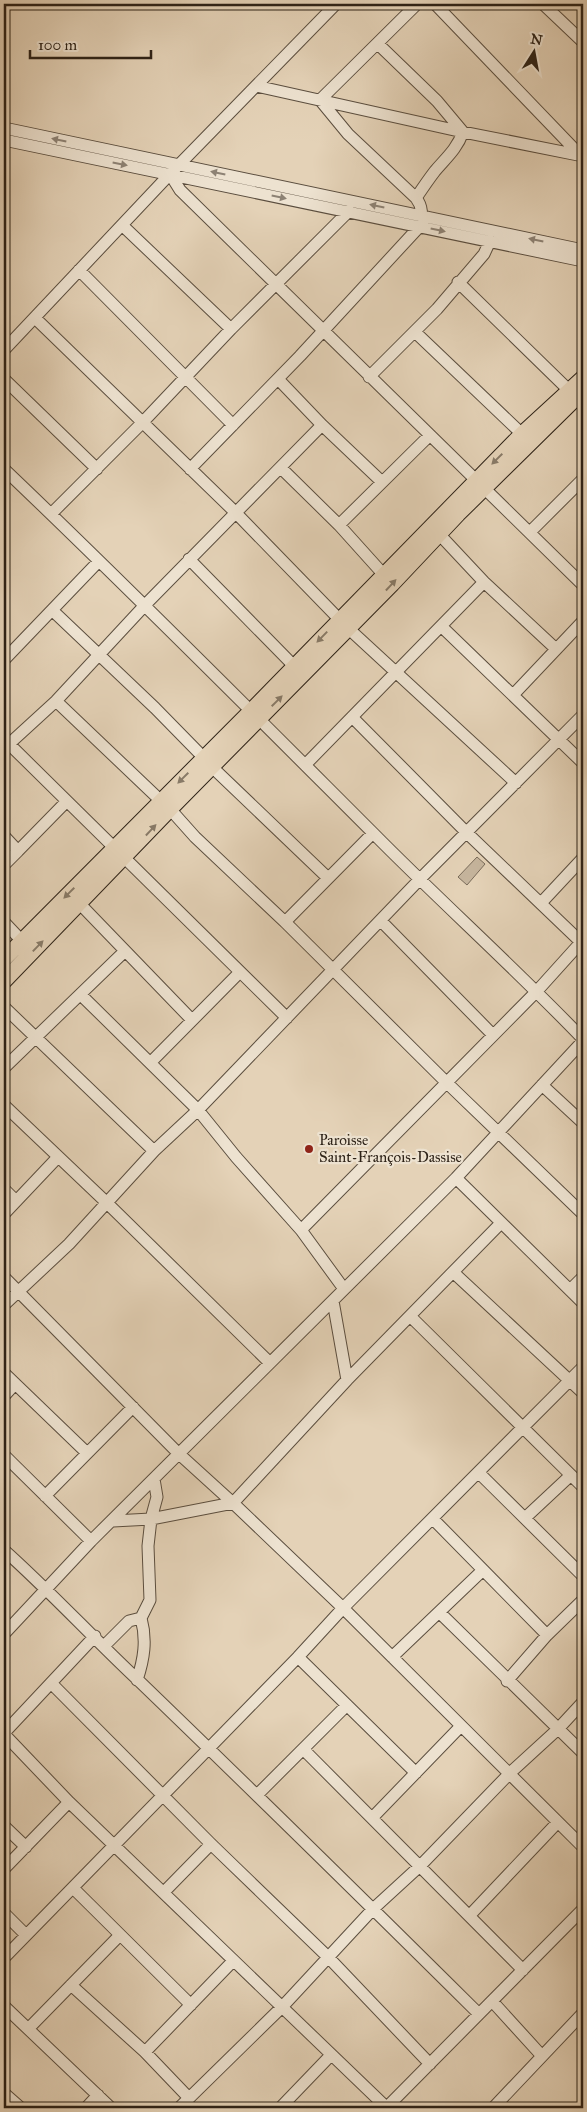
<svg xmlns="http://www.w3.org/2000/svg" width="587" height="2112" font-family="'IM FELL Great Primer',serif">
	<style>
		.green { fill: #c5b49c; stroke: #796b5a }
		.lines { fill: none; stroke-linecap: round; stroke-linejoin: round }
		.minor-casing { stroke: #5b4e3f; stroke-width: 13 }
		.major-casing { stroke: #2d2217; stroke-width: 17 }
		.minor { stroke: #ede2d0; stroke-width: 11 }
		.major { stroke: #e4d2b7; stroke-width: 15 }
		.oneway { fill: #8d8274 }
		.oneway2 { fill: #887a67 }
		.poi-dot { fill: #8f2418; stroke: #ede2d0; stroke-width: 2 }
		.labels { text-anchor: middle; stroke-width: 4.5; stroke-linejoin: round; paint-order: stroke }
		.poi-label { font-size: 15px; fill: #2d2217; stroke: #ede2d0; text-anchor: start }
	</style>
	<rect width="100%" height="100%" fill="#e4d2b7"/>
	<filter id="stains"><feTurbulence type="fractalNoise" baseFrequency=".004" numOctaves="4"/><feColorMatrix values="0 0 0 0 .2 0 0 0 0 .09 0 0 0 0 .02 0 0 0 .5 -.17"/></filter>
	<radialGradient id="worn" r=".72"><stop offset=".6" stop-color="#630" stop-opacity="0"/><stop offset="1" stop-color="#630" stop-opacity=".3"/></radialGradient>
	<path class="green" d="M477 857 485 864 467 885 458 877Z"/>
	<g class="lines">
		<g class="minor-casing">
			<path id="minor" d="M435 4 580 155
				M543 4 583 42
				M378 44 437 101 463 132C457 149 446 158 435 171 428 180 422 189 416 198
				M256 86 463 132 583 156
				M4 128 583 250
				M4 140 583 261
				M170 174 180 190 583 585
				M123 226 231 329
				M79 270 233 425
				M458 282 583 404
				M35 318 236 513 339 619
				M415 332 522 434
				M4 350 170 174 336 4
				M369 377 437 309 484 254 490 241
				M4 379 97 469
				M278 379 322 425 382 482
				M281 468 339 525 384 575
				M4 469C129 588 251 711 373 833 442 903 515 968 583 1039
				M190 469 300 356 420 226C422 215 423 207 416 198L348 134 320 100 417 4
				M51 514 142 423 231 329 349 211
				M339 525 429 436
				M530 532 583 479
				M439 534 484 582 556 649
				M189 559 294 666
				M53 611 155 708 204 758
				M441 626 583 763
				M349 629 516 783
				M4 660 99 561
				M513 695 583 621
				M56 701 161 801
				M352 717 467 833 583 944
				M5 740 287 1018
				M9 744 56 701 146 604 322 425
				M306 764 484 582
				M212 767 328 878
				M170 809 195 837 285 922 446 1082 583 1214
				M4 836 18 851 66 802
				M4 865 18 851
				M79 903 192 1020
				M541 903 583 858
				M381 921 492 1034
				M4 922 21 940
				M285 922 373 833
				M81 995 198 1110 236 1157 301 1230
				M4 1007 154 1151
				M151 1062 240 972
				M4 1068 125 951
				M542 1085 583 1123
				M4 1105 107 1203 270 1363
				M456 1178 583 1303
				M4 1189 16 1201
				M4 1214 58 1157
				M454 1273 583 1393
				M4 1277 178 1453 233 1503 343 1608 583 1847
				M344 1289 301 1230 537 991 583 940
				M570 1290 583 1277
				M333 1301 347 1380
				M4 1305 69 1244 154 1151 198 1110 420 879 583 715
				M411 1317 583 1487
				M4 1373 86 1452
				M4 1396 15 1384
				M4 1455 91 1541
				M479 1473 583 1576
				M45 1496 133 1407
				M526 1517 571 1475
				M433 1519 547 1635
				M113 1521 151 1519 233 1503 347 1380 501 1223
				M4 1550C51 1592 93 1638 139 1681 253 1791 366 1902 479 2014
				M439 1612 583 1753
				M141 1618 150 1600 148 1546 151 1519 157 1497 154 1479
				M4 1634 91 1541 456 1178 583 1041
				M104 1646 129 1621 141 1618C147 1640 144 1659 137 1680
				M298 1657 416 1773
				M392 1657 483 1570
				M507 1681 547 1635 583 1600
				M52 1684 211 1844 328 1957 430 2064
				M4 1733 95 1636
				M4 1734 69 1802 387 2108
				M304 1750 523 1970
				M257 1795 347 1705
				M373 1817 461 1726
				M4 1826 26 1847
				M4 1869 69 1802
				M73 1888 191 2005
				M164 1892 211 1844
				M4 1913 26 1935
				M470 1915 558 1822
				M4 1958 298 1657 343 1608 583 1367
				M71 1985 145 2052 189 2098
				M492 2001 542 2056
				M4 2006 111 2108
				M29 2028 120 1935
				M145 2052 233 1961
				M4 2093 21 2108
				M86 2108 98 2095
				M179 2108 283 2006 373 1909 421 1865 510 1773 558 1729 583 1702
				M280 2108 331 2055
				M386 2108 583 1909
				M493 2108 583 2013"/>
		</g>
		<g class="major-casing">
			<path id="major" d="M4 959 251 711 522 434 583 378
				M4 981 170 809 392 584 458 514 583 391"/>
		</g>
		<use href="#minor" class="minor"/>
		<use href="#major" class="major"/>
	</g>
	<defs><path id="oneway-solid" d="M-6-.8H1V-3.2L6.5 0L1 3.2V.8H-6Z" transform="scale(1.25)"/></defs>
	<g class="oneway">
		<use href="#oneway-solid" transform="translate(59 140) rotate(-168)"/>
		<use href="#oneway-solid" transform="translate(120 164) rotate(11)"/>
		<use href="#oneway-solid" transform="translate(218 173) rotate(-168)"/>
		<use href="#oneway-solid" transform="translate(279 197) rotate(12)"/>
		<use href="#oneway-solid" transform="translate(377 206) rotate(-168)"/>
		<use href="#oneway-solid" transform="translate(438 230) rotate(12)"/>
		<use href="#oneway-solid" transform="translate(536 240) rotate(-168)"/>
	</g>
	<g class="oneway2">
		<use href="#oneway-solid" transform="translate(497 459) rotate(135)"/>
		<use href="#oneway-solid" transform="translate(391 585) rotate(-47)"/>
		<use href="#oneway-solid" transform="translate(322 637) rotate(134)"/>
		<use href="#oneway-solid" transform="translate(277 701) rotate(-45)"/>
		<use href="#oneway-solid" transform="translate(183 778) rotate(135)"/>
		<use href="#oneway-solid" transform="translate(151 830) rotate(-47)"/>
		<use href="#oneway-solid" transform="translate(69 893) rotate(135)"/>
		<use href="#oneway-solid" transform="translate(38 946) rotate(-46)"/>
	</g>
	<circle class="poi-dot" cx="309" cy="1149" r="5"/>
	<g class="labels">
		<g class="poi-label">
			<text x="319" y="1145">Paroisse<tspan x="319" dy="17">Saint-François-Dassise</tspan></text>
		</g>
	</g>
	<rect width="587" height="2112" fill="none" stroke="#e4d2b7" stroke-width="20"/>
	<rect x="5" y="5" width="577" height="2102" fill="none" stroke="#2d2217" stroke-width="2.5"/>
	<rect x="10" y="10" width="567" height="2092" fill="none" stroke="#2d2217"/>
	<g transform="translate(534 52) rotate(11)" stroke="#ede2d0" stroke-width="4" paint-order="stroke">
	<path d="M0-4L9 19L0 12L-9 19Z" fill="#2d2217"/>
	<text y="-8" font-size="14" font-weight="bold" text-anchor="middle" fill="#2d2217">N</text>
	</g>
	<path d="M30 50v8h121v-8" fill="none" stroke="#2d2217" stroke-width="2.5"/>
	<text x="38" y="50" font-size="15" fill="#2d2217" stroke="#ede2d0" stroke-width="4" paint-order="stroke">100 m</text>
	<rect width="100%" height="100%" filter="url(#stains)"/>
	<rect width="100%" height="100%" fill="url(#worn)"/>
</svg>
